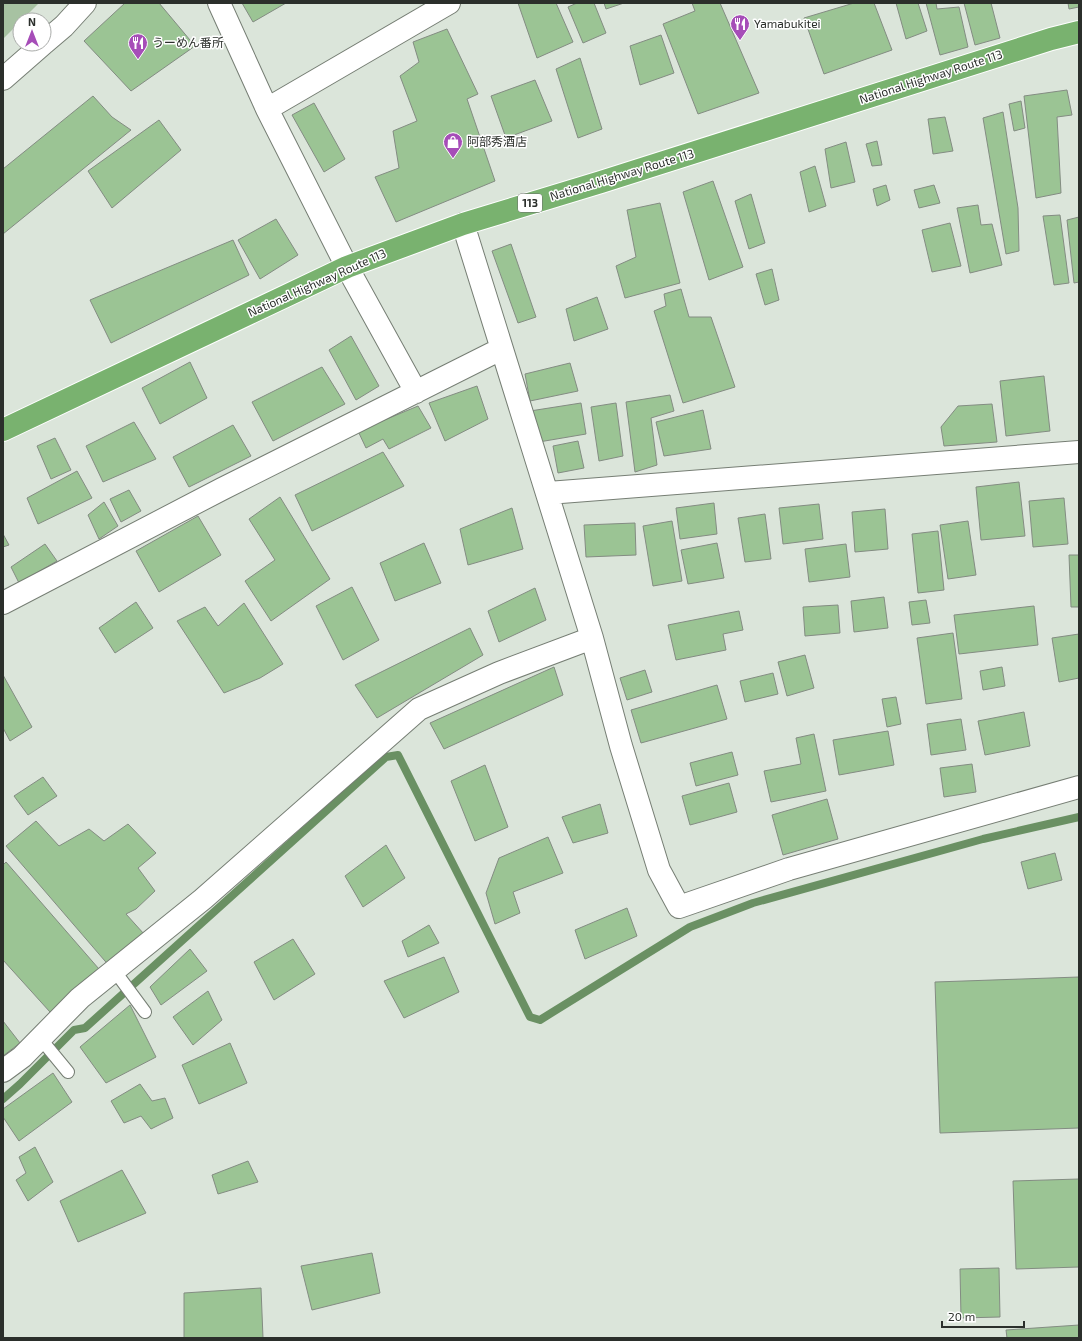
<svg xmlns="http://www.w3.org/2000/svg" width="1082" height="1341" font-family="'Exo 2','Noto Sans JP',sans-serif">
	<style>
		.green { fill: #a7c2a2 }
		.lines { fill: none; stroke-linecap: round; stroke-linejoin: round }
		.stream { stroke: #6a9063; stroke-width: 8 }
		.building { fill: #9bc494; stroke: #838c82 }
		.lane-casing { stroke: #767e74; stroke-width: 14 }
		.street-casing { stroke: #767e74; stroke-width: 24 }
		.highway-casing { stroke: #fff; stroke-width: 24 }
		.lane { stroke: #fff; stroke-width: 12 }
		.street { stroke: #fff; stroke-width: 22 }
		.highway { stroke: #79b26f; stroke-width: 22 }
		.labels { text-anchor: middle; stroke-width: 3; stroke-linejoin: round; paint-order: stroke }
		.shield { fill: #fff; stroke: #6b6d6b; stroke-width: 1 }
		.shield-label { font-size: 11px; font-weight: bold; fill: #2b2f2b }
		.poi-label { font-size: 12px; fill: #2b2f2b; stroke: #fff; text-anchor: start }
		.street-label { font-size: 12px; fill: #2b2f2b; stroke: #fff }
	</style>
	<rect width="100%" height="100%" fill="#dbe5da"/>
	<path class="green" d="M3 3H39L3 39Z"/>
	<g class="lines">
		<path class="stream" d="M3 1099 20 1084 74 1030 85 1028 386 757 398 755 530 1017 540 1020 690 927 753 903 983 839 1079 817"/>
	</g>
	<path class="building" d="M125 3H159L195 46 131 91 84 41Z
		M242 3H286L253 22Z
		M518 3H556L573 42 537 58Z
		M577 3H594L606 33 583 43 568 7Z
		M604 3H624L606 9Z
		M692 3H720L759 93 698 114 663 24 695 11Z
		M854 3H874L892 50 824 74 804 18Z
		M896 3H918L927 31 906 39Z
		M926 3H936L937 9 959 7 968 47 940 55Z
		M964 3H991L1000 38 975 45Z
		M1068 3H1079V7L1069 9Z
		M447 29 478 94 467 99 495 181 396 222 375 177 399 168 393 131 417 121 400 76 419 62 413 42Z
		M661 35 674 73 640 85 630 46Z
		M580 58 602 129 578 138 556 69Z
		M535 80 552 121 506 138 491 96Z
		M1067 90 1072 115 1057 117 1061 193 1036 198 1024 96Z
		M93 96 112 117 131 130 3 234V169Z
		M1021 101 1025 128 1014 131 1009 104Z
		M314 103 345 159 324 172 292 115Z
		M1003 112 1018 208 1019 251 1006 254 983 118Z
		M945 117 953 151 933 154 928 119Z
		M159 120 181 150 112 208 88 171Z
		M877 141 882 165 872 166 866 144Z
		M846 142 855 182 831 188 825 149Z
		M815 166 826 206 809 212 800 172Z
		M713 181 743 267 709 280 683 192Z
		M886 185 890 200 877 206 873 189Z
		M934 185 940 203 919 208 914 190Z
		M751 194 765 243 749 249 735 201Z
		M660 203 680 283 625 298 616 266 636 257 627 210Z
		M978 205 981 225 992 224 1002 265 970 273 957 208Z
		M1060 215 1069 283 1054 285 1043 216Z
		M1079 217V282L1074 283 1067 220Z
		M276 219 298 255 260 279 238 240Z
		M950 223 961 266 932 272 922 230Z
		M233 240 249 275 111 343 90 300Z
		M511 244 536 317 518 323 492 251Z
		M772 269 779 300 765 305 756 274Z
		M681 289 689 317H711L735 387 683 403 654 311 666 306 664 294Z
		M597 297 608 329 574 341 566 309Z
		M351 336 379 386 356 400 329 350Z
		M190 362 207 398 160 424 142 388Z
		M570 363 578 391 530 401 525 374Z
		M322 367 345 404 273 441 252 402Z
		M1044 376 1050 431 1006 436 1000 381Z
		M477 386 488 419 445 441 429 403Z
		M670 395 674 411 651 418 657 465 635 472 626 402Z
		M581 403 586 434 533 443 530 411Z
		M616 403 623 456 599 461 591 407Z
		M992 404 997 442 944 446 941 427 958 406Z
		M418 406 431 428 389 449 383 439 366 448 358 431Z
		M703 410 711 449 664 456 656 422Z
		M134 422 156 459 103 482 86 446Z
		M233 425 251 456 189 487 173 457Z
		M55 438 71 470 51 479 37 446Z
		M578 441 584 468 558 473 553 446Z
		M383 452 404 486 312 531 295 495Z
		M77 471 92 498 38 524 27 498Z
		M1019 482 1025 536 981 540 976 487Z
		M129 490 141 511 121 522 110 499Z
		M280 497 330 579 271 621 245 581 275 560 249 519Z
		M1064 498 1068 544 1033 547 1029 501Z
		M104 502 118 526 99 539 88 515Z
		M714 503 717 534 680 539 676 508Z
		M819 504 823 539 783 544 779 508Z
		M512 508 523 549 468 565 460 529Z
		M885 509 888 549 855 552 852 512Z
		M765 514 771 559 745 562 738 518Z
		M198 516 221 555 159 592 136 551Z
		M672 521 682 581 653 586 643 526Z
		M968 521 976 575 948 579 940 525Z
		M635 523 636 555 586 557 584 525Z
		M938 531 944 590 918 593 912 534Z
		M3 534 9 545 3 547Z
		M424 543 441 583 395 601 380 563Z
		M717 543 724 578 688 584 681 550Z
		M45 544 57 561 19 583 11 567Z
		M846 544 850 577 809 582 805 549Z
		M1069 555H1079V607H1071Z
		M352 587 379 640 343 660 316 606Z
		M535 588 546 620 499 642 488 611Z
		M884 597 888 628 854 632 851 601Z
		M926 600 930 623 912 625 909 602Z
		M136 602 153 628 115 653 99 628Z
		M244 603 283 664 260 678 224 693 177 621 205 607 218 626Z
		M838 605 840 633 805 636 803 607Z
		M1034 606 1038 645 959 654 954 615Z
		M739 611 743 630 723 634 726 650 676 660 668 625Z
		M470 628 483 655 377 718 355 685Z
		M953 633 962 699 926 704 917 638Z
		M1079 634V678L1059 682 1052 638Z
		M805 655 814 688 787 696 778 662Z
		M554 667 563 695 444 749 430 723Z
		M1002 667 1005 686 983 690 980 671Z
		M645 670 652 692 627 700 620 678Z
		M773 673 778 694 745 702 740 681Z
		M3 675 32 727 10 741 3 728Z
		M717 685 727 719 641 743 631 710Z
		M896 697 901 724 887 727 882 699Z
		M1024 712 1030 746 985 755 978 721Z
		M961 719 966 750 931 755 927 724Z
		M888 731 894 765 839 775 833 740Z
		M814 734 826 791 771 802 764 771 801 764 796 738Z
		M732 752 738 775 696 786 690 763Z
		M972 764 976 792 944 797 940 768Z
		M485 765 508 827 475 841 451 781Z
		M43 777 57 796 28 815 14 796Z
		M729 783 737 812 690 825 682 796Z
		M827 799 838 839 783 855 772 815Z
		M600 804 608 833 573 843 562 817Z
		M36 821 59 846 89 829 104 841 128 824 156 853 138 868 155 891 136 909 126 914 144 934 111 968 6 846Z
		M548 837 563 873 513 892 520 913 495 924 486 893 499 858Z
		M386 845 405 878 363 907 345 876Z
		M1055 853 1062 880 1028 889 1021 862Z
		M6 862 99 969 50 1012 3 960V865Z
		M627 908 637 936 585 959 575 930Z
		M429 925 439 943 408 957 402 941Z
		M293 939 315 974 274 1000 254 962Z
		M190 949 207 971 161 1005 150 987Z
		M444 957 459 992 404 1018 384 981Z
		M1079 977V1128L940 1133 935 982Z
		M208 991 222 1020 193 1045 173 1017Z
		M130 1005 156 1057 106 1083 80 1047Z
		M3 1021 20 1043 3 1056Z
		M230 1043 247 1083 199 1104 182 1065Z
		M53 1073 72 1102 19 1141 3 1117V1109Z
		M140 1084 152 1101 165 1098 173 1118 151 1129 141 1116 124 1123 111 1101Z
		M35 1147 53 1182 28 1201 16 1180 26 1173 19 1157Z
		M248 1161 258 1182 218 1194 212 1175Z
		M122 1170 146 1213 78 1242 60 1201Z
		M1079 1179V1267L1016 1269 1013 1181Z
		M372 1253 380 1293 312 1310 301 1266Z
		M999 1268 1000 1317 961 1318 960 1269Z
		M261 1288 263 1338H184V1293Z
		M1079 1325V1338H1007L1006 1330Z"/>
	<g class="lines">
		<g class="lane-casing">
			<path id="lane" d="M114 970 145 1012
				M40 1038 68 1072"/>
		</g>
		<g class="street-casing">
			<path id="street" d="M219 3 267 109 347 267 416 392
				M44 43 64 26 85 3
				M3 79 43 44
				M267 109 449 3
				M463 224 592 638 621 746 659 870 679 907 789 869 1079 787
				M548 493 1079 452
				M3 603 222 489 501 349
				M3 1071 22 1057 80 998 203 899 419 709 499 673 592 638"/>
		</g>
		<g class="highway-casing">
			<path id="highway" d="M3 430 347 267 463 224 601 182 1051 39 1079 32"/>
		</g>
		<use href="#lane" class="lane"/>
		<use href="#street" class="street"/>
		<use href="#highway" class="highway"/>
	</g>
	<defs>
		<g id="restaurant-pin" transform="scale(1)"><path d="M0 17L-7.5 6A9.5 9.5 0 1 1 7.5 6Z" fill="#a64db8" stroke="#fff"/><path d="M-5-6h1v4h1v-4h1v4h1v-4h1v5L-1.5 .5V6h-2V.5L-5-1ZM5-6V6H3V1.5H1.5Q1.5-4 5-6Z" fill="#fff"/></g>
		<g id="shop-pin" transform="scale(1)"><path d="M0 17L-7.5 6A9.5 9.5 0 1 1 7.5 6Z" fill="#a64db8" stroke="#fff"/><path d="M-5-2.5h2.3a2.7 3.5 0 0 1 5.4 0H5L5.5 6h-11ZM-1.5-2.5h3a1.5 2.3 0 0 0-3 0Z" fill="#fff"/></g>
	</defs>
	<g fill-rule="evenodd">
		<use href="#restaurant-pin" x="740" y="24"/>
		<use href="#restaurant-pin" x="138" y="43"/>
		<use href="#shop-pin" x="453" y="142"/>
	</g>
	<g class="labels">
		<rect class="shield" x="518" y="194" width="24" height="18" rx="3"/>
		<g class="shield-label">
			<text x="530" y="207">113</text>
		</g>
		<g class="poi-label">
			<text x="754" y="28">Yamabukitei</text>
			<text x="152" y="47">うーめん番所</text>
			<text x="467" y="146">阿部秀酒店</text>
		</g>
		<g class="street-label">
			<text transform="translate(931 77) rotate(-18)" y="4">National Highway Route 113</text>
			<text transform="translate(622 175) rotate(-17)" y="4">National Highway Route 113</text>
			<text transform="translate(317 283) rotate(-24)" y="4">National Highway Route 113</text>
		</g>
	</g>
	<rect width="1082" height="1341" fill="none" stroke="#2b2f2b" stroke-width="8"/>
	<g transform="translate(32 32)"><circle r="19" fill="#ffffff" stroke="#aaacaa"/>
	<path d="M0-3L7 15L0 10L-7 15Z" fill="#a64db8"/>
	<text y="-6" font-size="11" font-weight="bold" text-anchor="middle" fill="#2b2f2b">N</text>
	</g>
	<path d="M942 1321v6h82v-6" fill="none" stroke="#2b2f2b" stroke-width="2"/>
	<text x="948" y="1321" font-size="12" fill="#2b2f2b" stroke="#ffffff" stroke-width="3" paint-order="stroke">20 m</text>
</svg>
